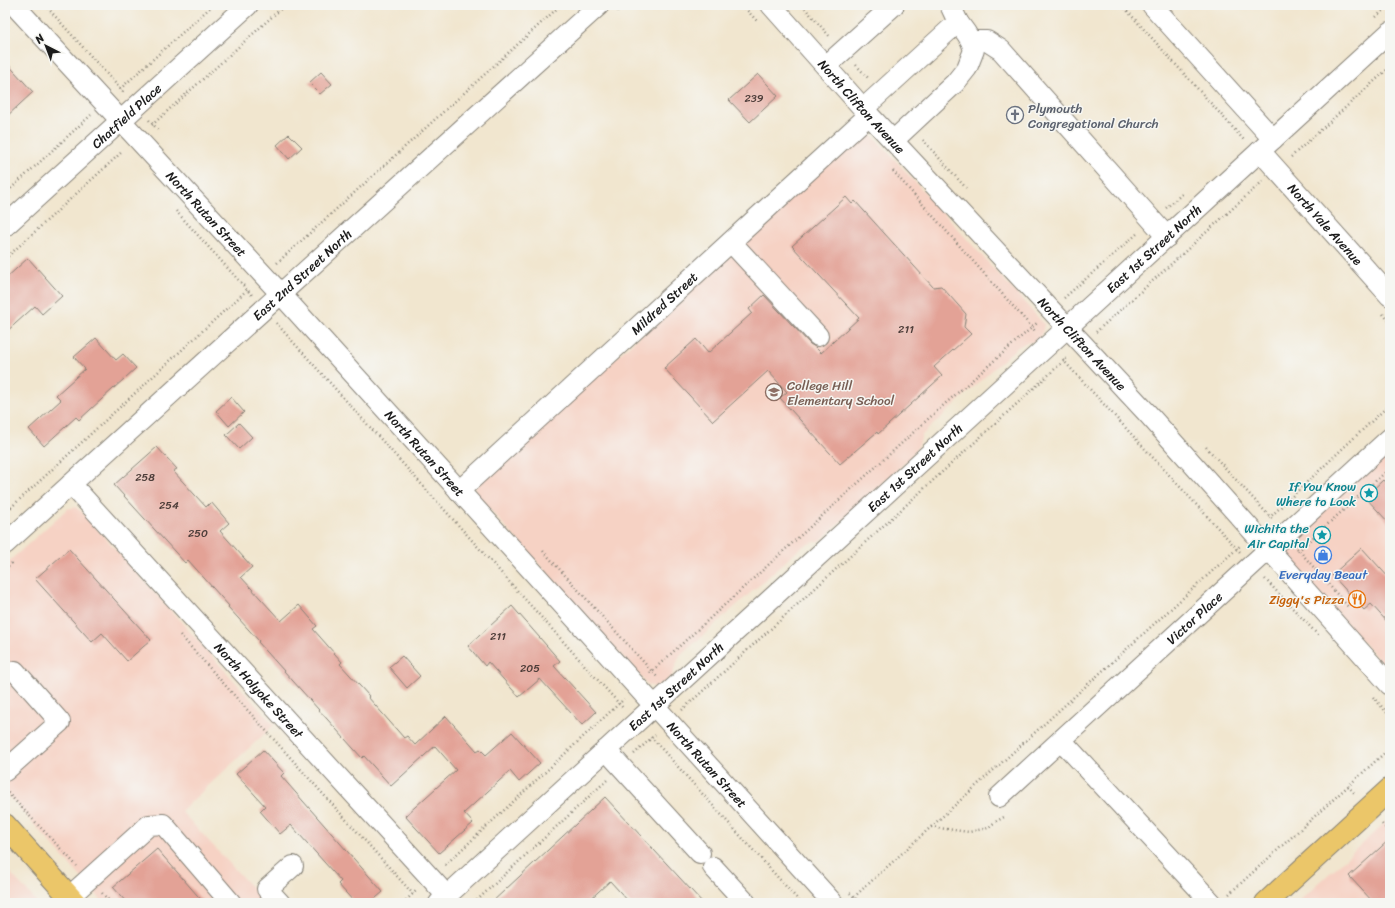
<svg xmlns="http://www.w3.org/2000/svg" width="1395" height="908" font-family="Sriracha,sans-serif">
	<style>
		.built { fill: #f6d2c4 }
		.building { fill: #e3a296 }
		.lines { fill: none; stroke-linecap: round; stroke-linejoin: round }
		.minor-casing { stroke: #868176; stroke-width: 22 }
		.major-casing { stroke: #868176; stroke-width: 24 }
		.path { stroke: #868176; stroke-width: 2.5; stroke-dasharray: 1 3; stroke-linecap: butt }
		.minor { stroke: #fff; stroke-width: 20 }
		.major { stroke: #ebc669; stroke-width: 22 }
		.labels { text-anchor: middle; stroke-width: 3; stroke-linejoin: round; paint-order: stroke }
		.number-label { font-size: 11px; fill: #4e3e3a }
		.street-label { font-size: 13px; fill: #1c1c1c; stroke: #f6f6f2 }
		.worship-label { font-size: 13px; fill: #5b616d; stroke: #f6f6f2; text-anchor: start }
		.education-label { font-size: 13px; fill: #785e54; stroke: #f6f6f2; text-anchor: start }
		.culture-label { font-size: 13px; fill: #0d838f; stroke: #f6f6f2; text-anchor: end }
		.shop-label { font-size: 13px; fill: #366cbe; stroke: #f6f6f2 }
		.food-label { font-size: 13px; fill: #c56008; stroke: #f6f6f2; text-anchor: end }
	</style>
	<rect width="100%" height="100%" fill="#f6f6f2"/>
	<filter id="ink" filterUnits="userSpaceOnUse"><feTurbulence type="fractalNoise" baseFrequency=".025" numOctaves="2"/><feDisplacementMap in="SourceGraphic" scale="8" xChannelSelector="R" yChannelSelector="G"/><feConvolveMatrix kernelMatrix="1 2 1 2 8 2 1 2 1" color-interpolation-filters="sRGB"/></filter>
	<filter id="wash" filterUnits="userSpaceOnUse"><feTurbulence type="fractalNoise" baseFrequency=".012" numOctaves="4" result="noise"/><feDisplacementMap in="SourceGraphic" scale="16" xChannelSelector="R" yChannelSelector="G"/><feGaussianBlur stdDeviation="0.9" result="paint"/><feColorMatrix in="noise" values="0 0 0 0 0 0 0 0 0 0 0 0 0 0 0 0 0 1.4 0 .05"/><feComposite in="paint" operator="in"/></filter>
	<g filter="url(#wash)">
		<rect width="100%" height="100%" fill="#f1e6cf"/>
		<path class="built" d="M865 132 871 135 877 140 1044 324 1043 330 1040 337 1033 342 1025 343 1016 348 922 435 919 445 910 458 821 540 805 545 797 551 679 657 672 676 665 682 655 687 648 685 475 493 476 486 858 136Z
			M1390 447V672L1288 560 1285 549 1287 542Z
			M75 507 82 512 274 725 181 811 266 903H104L5 792V565L67 509Z
			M1390 818V903H1297Z
			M5 867 38 903H5Z"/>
		<g id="blocks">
			<path class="building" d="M5 61 33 92 5 118Z
				M321 72 332 84 320 94 309 83Z
				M758 74 778 96 750 122 729 100Z
				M289 134 302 147 289 159 277 145Z
				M846 197 852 204 855 201 933 287 941 286 966 314 964 327 971 334 934 367 942 376 878 434 877 432 840 464 780 398 787 392 768 371 713 421 664 368 696 339 708 353 752 313 749 309 764 295 810 344 815 347 821 353 859 318 792 246Z
				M28 258 62 296 42 314 35 306 5 333V279Z
				M96 338 116 360 123 354 136 368 79 420 76 417 44 446 29 429 61 400 56 395 85 369 74 357Z
				M231 397 244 412 229 426 216 411Z
				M239 423 252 437 239 449 226 435Z
				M157 447 177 469 173 471 206 507 211 502 229 523 220 531 252 567 241 577 281 621 299 605 317 626 313 629 342 662 340 664 369 696 368 697 404 738 407 736 415 745 446 716 477 751 480 749 486 755 512 732 540 763 519 782 510 771 464 813 473 823 439 853 405 816 456 770 435 746 391 786 364 756 362 758 258 642 259 641 228 607 229 606 188 560 185 563 114 485Z
				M1383 480 1390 488V524L1365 497Z
				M1362 548 1390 579V625L1371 604 1364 610 1332 575Z
				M69 549 151 640 127 661 102 633 92 642 35 579Z
				M512 606 560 661 554 666 596 712 582 725 540 679 519 697 488 662 485 666 468 646Z
				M402 656 420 676 407 688 389 667Z
				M263 750 284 773 281 776 383 892 370 903H355L338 884 341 881 291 825 280 834 260 811 265 806 236 774Z
				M605 797 703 903H630L610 881 586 903H491Z
				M1390 839V903H1374L1349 876Z
				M157 849 204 903H127L113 887Z"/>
		</g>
	</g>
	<g filter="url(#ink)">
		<use href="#blocks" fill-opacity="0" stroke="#868176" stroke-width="1"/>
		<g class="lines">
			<g class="minor-casing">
				<g id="minor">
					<path id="s1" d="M14 5 280 293 833 903"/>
					<path id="s2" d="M771 5 869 115 1148 414 1390 685"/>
					<path d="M1152 5 1273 139"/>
					<path d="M971 41H987L1001 50 1167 237"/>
					<path d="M826 66 894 5"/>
					<path d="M864 108 958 22 950 5"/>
					<path d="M894 140 955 83 967 68 974 50 971 41 966 33 958 22"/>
					<path id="s3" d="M1260 151 1390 296"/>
					<path id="s4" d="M5 226 248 5"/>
					<path d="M731 242 818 336"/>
					<path id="s5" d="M71 484 447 896"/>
					<path id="s6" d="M459 491 869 115"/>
					<path id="s7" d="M5 544 599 5"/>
					<path d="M1061 740 1212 903"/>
					<path d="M606 750 700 853"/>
					<path d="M5 771 60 722 15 671"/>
					<path id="s8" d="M999 797 1390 438"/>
					<path d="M713 867 746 903"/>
					<path d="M69 897 149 825 163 824 231 903"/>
					<path d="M280 903 267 889 293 866"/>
					<path id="s9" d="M439 903 1390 32"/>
				</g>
			</g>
			<g class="major-casing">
				<path id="major" d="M5 825 75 903
					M1266 903 1390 789"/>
			</g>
			<path class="path" d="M45 5 124 93
				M742 5 757 21
				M802 5 831 38
				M1122 5 1244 140
				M617 11 624 5
				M1376 17 1389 5
				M856 65 869 79
				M120 89 213 5
				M149 120 159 131
				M152 125 285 5
				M923 140 966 188
				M1291 157 1390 67
				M893 171 1036 332
				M5 194 91 115
				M1166 208 1182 194
				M176 211 252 295
				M5 259 123 151
				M277 263 561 5
				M1064 298 1138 233
				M1383 314 1390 322
				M276 323 624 709
				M1096 332 1263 181
				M1063 360 1240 552
				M1206 447 1273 520
				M5 513 248 289
				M1269 518 1390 404
				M1297 548 1349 608
				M543 551 658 678
				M1298 551 1390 468
				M5 569 13 562
				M1265 579 1318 635
				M180 635 413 894
				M650 673 938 410 1037 323
				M1373 697 1390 716
				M682 710 1068 357
				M651 737 801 903
				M634 754 655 735
				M1348 786 1356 795
				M5 790 77 866
				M1382 824 1389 832
				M931 827 969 832 988 828 995 822 1006 816
				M445 865 624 699
				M102 893 111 903
				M850 893 860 903
				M1229 894 1390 748
				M854 897 1241 545
				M403 903 417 890
				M474 903 607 780"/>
			<use href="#minor" class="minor"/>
			<use href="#major" class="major"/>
		</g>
	</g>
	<defs>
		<g id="church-ring" transform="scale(0.9)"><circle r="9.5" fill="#f6f6f2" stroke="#6b7280" stroke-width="1.5"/><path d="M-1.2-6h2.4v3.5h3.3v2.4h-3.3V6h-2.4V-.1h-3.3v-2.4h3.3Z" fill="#6b7280"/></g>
		<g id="school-ring" transform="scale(0.9)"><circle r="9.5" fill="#f6f6f2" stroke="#8d6e63" stroke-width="1.5"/><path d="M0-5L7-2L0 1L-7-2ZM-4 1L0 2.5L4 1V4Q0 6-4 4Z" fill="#8d6e63"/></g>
		<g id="sight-ring" transform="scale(0.9)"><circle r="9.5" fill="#f6f6f2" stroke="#0f9aa8" stroke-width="1.5"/><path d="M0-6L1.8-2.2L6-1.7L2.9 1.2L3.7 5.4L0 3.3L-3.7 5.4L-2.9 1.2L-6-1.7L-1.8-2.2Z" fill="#0f9aa8"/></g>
		<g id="shop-ring" transform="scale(0.9)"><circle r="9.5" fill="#f6f6f2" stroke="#3f7fe0" stroke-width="1.5"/><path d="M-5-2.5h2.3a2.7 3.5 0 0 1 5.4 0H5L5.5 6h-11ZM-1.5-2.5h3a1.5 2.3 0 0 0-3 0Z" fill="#3f7fe0"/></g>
		<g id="restaurant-ring" transform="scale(0.9)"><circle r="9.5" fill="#f6f6f2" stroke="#e8710a" stroke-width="1.5"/><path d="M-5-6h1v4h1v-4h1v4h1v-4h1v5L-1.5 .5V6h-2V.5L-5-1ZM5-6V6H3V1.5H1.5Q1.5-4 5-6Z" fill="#e8710a"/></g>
	</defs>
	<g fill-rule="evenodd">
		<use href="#church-ring" x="1015" y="115"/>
		<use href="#school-ring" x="774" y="392"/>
		<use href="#sight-ring" x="1369" y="493"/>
		<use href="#sight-ring" x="1322" y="535"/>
		<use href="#shop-ring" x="1323" y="555"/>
		<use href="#restaurant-ring" x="1357" y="599"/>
	</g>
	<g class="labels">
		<g class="number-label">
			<text x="754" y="102">239</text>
			<text x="906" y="333">211</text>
			<text x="145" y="481">258</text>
			<text x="169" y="509">254</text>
			<text x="198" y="537">250</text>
			<text x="498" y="640">211</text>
			<text x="530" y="672">205</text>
		</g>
		<g class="street-label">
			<text dy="5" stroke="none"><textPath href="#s2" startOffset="136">North Clifton Avenue</textPath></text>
			<text dy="5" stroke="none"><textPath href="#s4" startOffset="164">Chatfield Place</textPath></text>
			<text dy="5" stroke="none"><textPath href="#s1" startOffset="284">North Rutan Street</textPath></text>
			<text dy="5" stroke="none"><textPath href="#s3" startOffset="98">North Yale Avenue</textPath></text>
			<text dy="5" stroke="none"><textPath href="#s9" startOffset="969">East 1st Street North</textPath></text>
			<text dy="5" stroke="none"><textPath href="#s7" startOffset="401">East 2nd Street North</textPath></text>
			<text dy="5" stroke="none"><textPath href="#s6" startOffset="278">Mildred Street</textPath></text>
			<text dy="5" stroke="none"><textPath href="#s2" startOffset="460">North Clifton Avenue</textPath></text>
			<text dy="5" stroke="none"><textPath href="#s1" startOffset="608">North Rutan Street</textPath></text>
			<text dy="5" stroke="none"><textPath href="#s9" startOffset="645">East 1st Street North</textPath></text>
			<text dy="5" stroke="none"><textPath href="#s8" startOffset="265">Victor Place</textPath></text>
			<text dy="5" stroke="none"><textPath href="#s9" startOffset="321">East 1st Street North</textPath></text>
			<text dy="5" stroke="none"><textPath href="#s5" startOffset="279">North Holyoke Street</textPath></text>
			<text dy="5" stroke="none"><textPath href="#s1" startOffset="1028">North Rutan Street</textPath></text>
		</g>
		<g class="worship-label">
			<text x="1028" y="113">Plymouth<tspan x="1028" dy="15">Congregational Church</tspan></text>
		</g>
		<g class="education-label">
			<text x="787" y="390">College Hill<tspan x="787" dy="15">Elementary School</tspan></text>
		</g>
		<g class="culture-label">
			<text x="1356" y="491">If You Know<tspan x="1356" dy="15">Where to Look</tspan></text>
			<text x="1309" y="533">Wichita the<tspan x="1309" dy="15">Air Capital</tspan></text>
		</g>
		<g class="shop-label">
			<text x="1323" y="579">Everyday Beaut</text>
		</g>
		<g class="food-label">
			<text x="1344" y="604">Ziggy's Pizza</text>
		</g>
	</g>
	<rect width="1395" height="908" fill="none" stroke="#f6f6f2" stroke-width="20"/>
	<g transform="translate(46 46) rotate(318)" stroke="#f6f6f2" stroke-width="3" paint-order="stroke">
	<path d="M0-3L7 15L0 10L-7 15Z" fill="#1c1c1c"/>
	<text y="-6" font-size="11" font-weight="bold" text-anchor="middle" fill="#1c1c1c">N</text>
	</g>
</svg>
